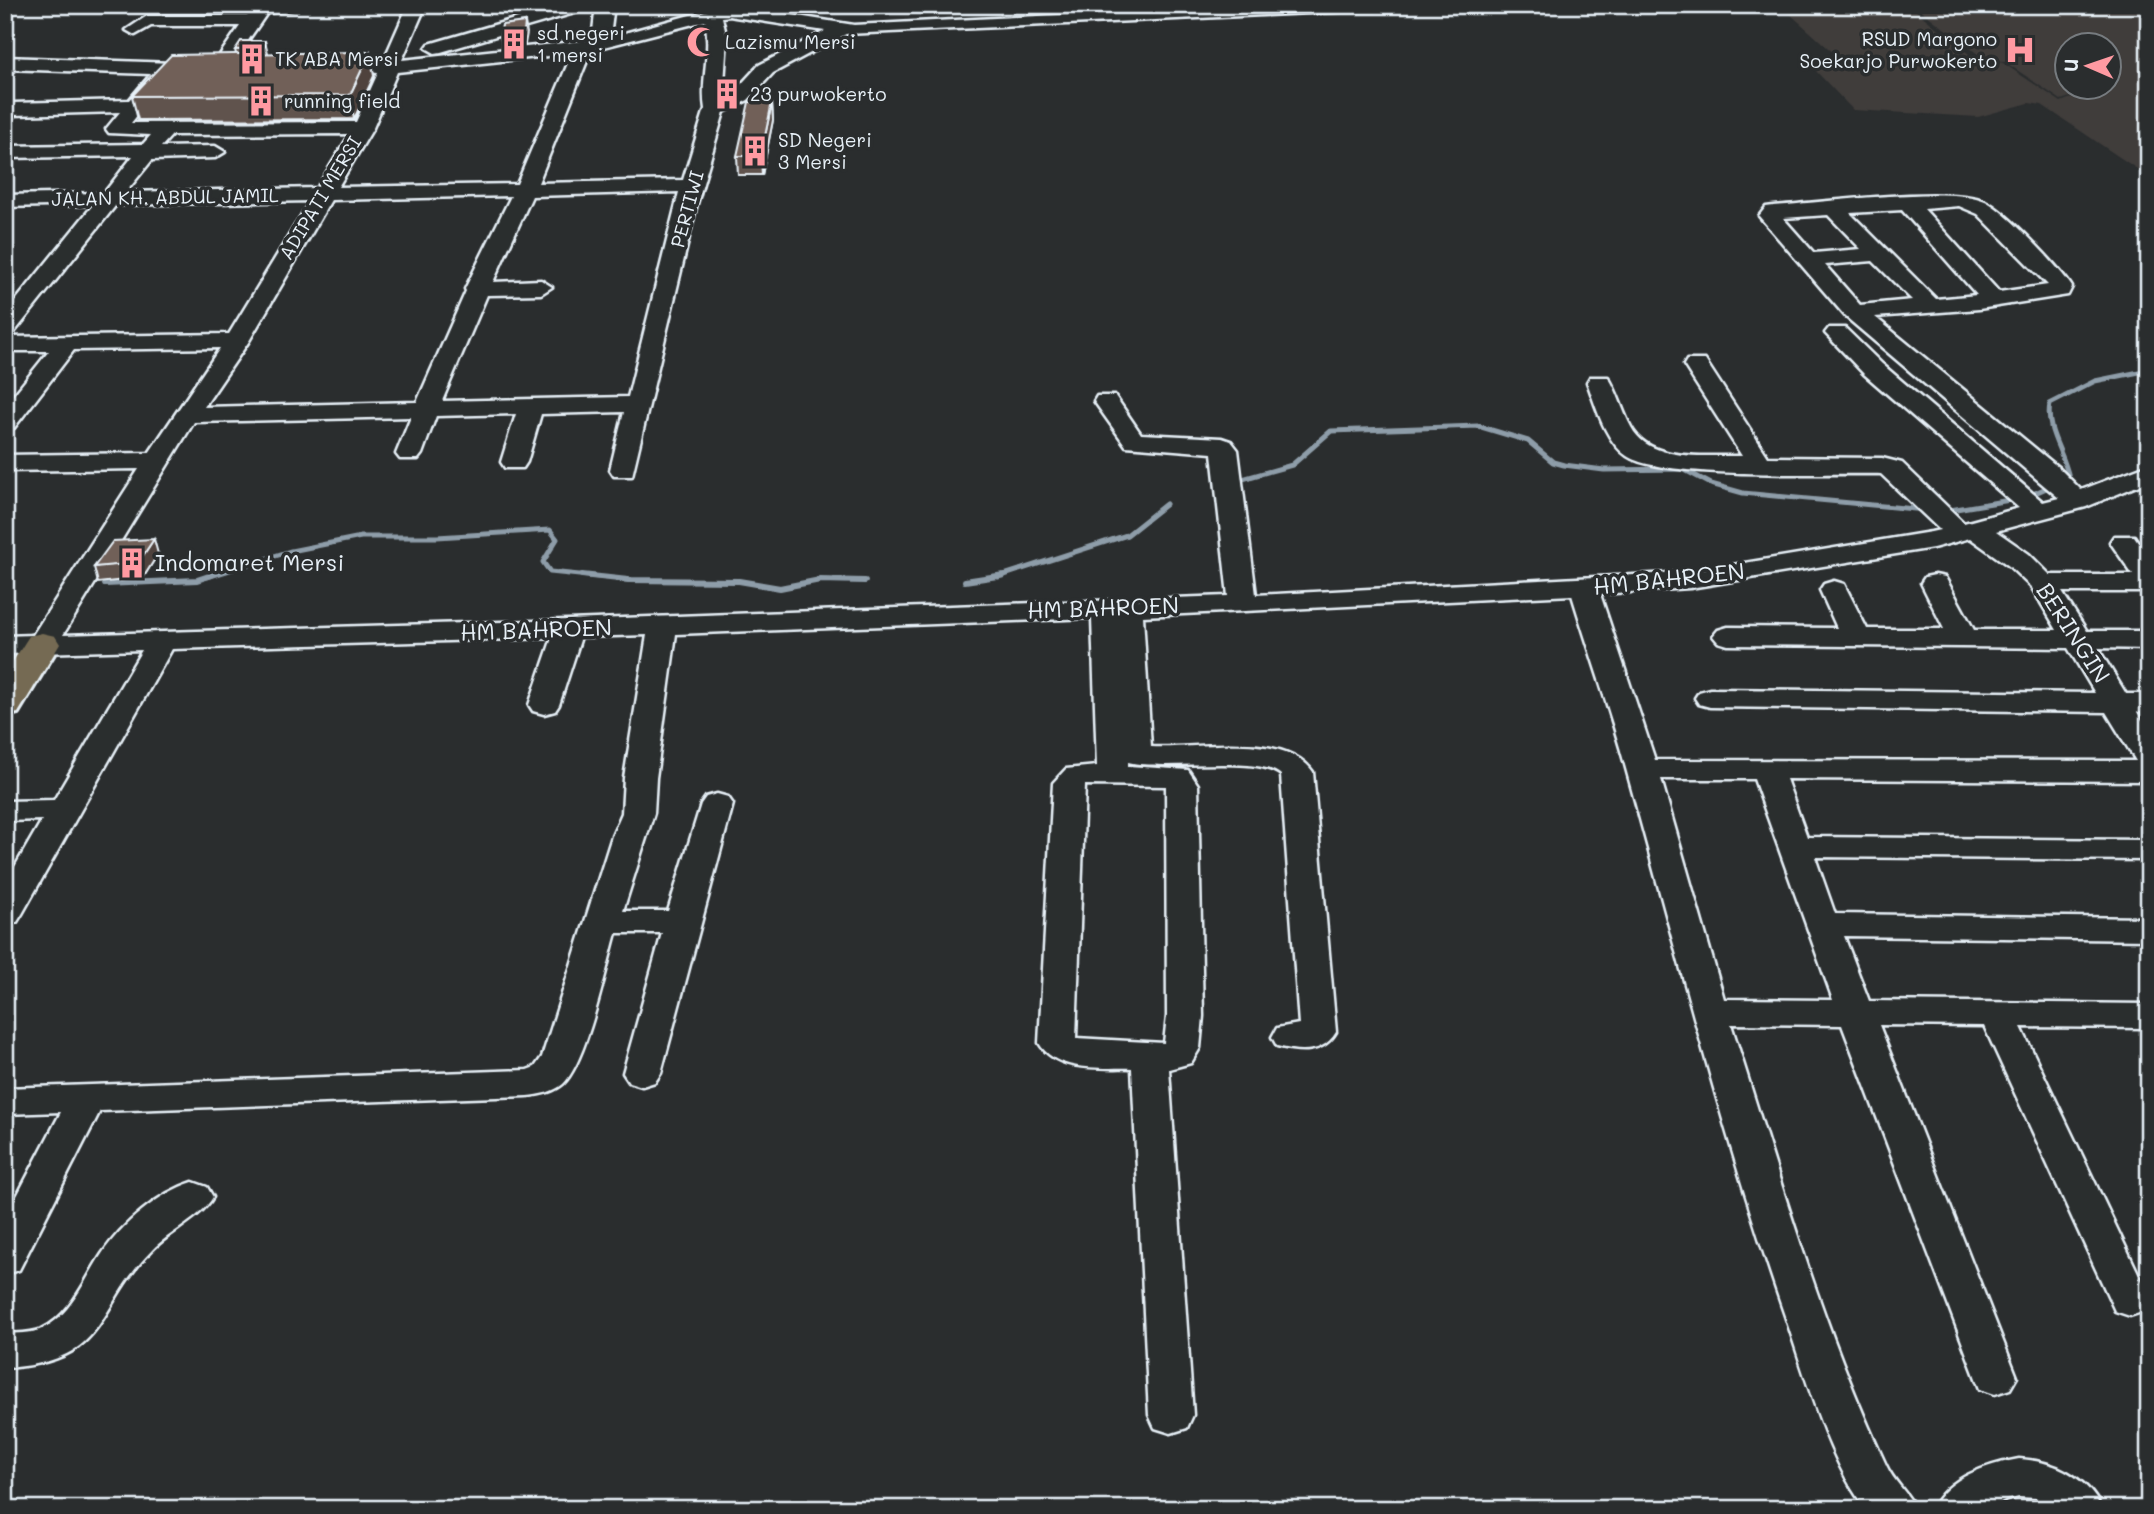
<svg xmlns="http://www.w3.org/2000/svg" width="2154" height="1514" font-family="Mali,sans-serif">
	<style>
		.built { fill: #3f3c3b; fill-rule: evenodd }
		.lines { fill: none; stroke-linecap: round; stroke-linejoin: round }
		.stream-far1 { stroke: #8e9da9; stroke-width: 5 }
		.stream { stroke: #8e9da9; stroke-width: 6 }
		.minor-casing { stroke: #e8f1f8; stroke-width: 5 }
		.major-casing { stroke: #e8f1f8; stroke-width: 6 }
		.minor { fill: #2a2d2e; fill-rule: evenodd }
		.major { fill: #746b52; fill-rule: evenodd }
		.wall { fill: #61534d; stroke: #e8f1f8; stroke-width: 2 }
		.shaded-wall { fill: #4f433e; stroke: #e8f1f8; stroke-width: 2 }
		.building { fill: #716059; stroke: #e8f1f8; stroke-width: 2 }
		.labels { text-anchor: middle; stroke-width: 7; stroke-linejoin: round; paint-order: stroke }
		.far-poi-label { font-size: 19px; fill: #e8f1f8; stroke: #2a2d2e; text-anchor: start }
		.far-street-label { font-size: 19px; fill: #e8f1f8; stroke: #2a2d2e }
		.poi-label { font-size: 23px; fill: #e8f1f8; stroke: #2a2d2e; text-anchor: start }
		.street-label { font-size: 23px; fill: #e8f1f8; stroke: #2a2d2e }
	</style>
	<rect width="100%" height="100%" fill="#2a2d2e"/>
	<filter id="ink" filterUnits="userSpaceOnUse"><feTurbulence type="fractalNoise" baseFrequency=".0143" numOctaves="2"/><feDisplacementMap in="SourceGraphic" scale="14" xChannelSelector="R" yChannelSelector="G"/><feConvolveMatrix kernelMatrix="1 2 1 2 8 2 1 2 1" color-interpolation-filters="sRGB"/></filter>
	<g filter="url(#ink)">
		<path class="built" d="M1780 5H1909L1969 54 2003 63 2061 102 2083 93 2061 100 2005 62 1979 55 1914 5H2149V177L2042 105 2029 103 1978 117 1853 110 1813 68 1847 65ZM2066 46H2108V88H2066Z"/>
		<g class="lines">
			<path class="stream-far1" d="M1239 480 1292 465 1331 431 1478 426 1528 441 1553 462 1564 465 1604 470 1683 469 1711 484 1743 493 1926 510
				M2026 497 2069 478C2064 452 2045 430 2050 404L2095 381 2149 370
				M1944 511 2016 499
				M207 577 291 551 361 537H437L550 530 557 539 543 562 550 572 599 577
				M998 577 1127 535 1166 504"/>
			<path class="stream" d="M582 575 628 580 739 581 780 588 820 580 865 581
				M965 581 1004 575
				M105 584 197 580 212 575"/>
			<g class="minor-casing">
				<path id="minor" d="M255 5H300L297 9 267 13 225 74 218 76 210 71 201 76 170 74 131 123 356 122 378 73 365 72 363 68 365 64 383 62 408 5H426L402 60 592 40 596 5H614L610 37 712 9 770 5 760 10 854 25 1261 5H1384L1375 10 846 34 773 73 748 100 724 112 697 204 632 476H614L610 470 624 412 541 414 527 462 523 468H505L501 462 516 414 436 416 422 454 418 459H400L396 454 411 417 194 422 63 635 568 620 1228 596 1212 453 1126 446 1094 401 1097 396H1115L1141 434 1222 438 1231 441 1238 450 1256 595 1690 572 1931 532 1940 530 1881 474C1834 473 1659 479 1627 456 1605 441 1596 406 1587 382L1590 377H1608C1618 392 1622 411 1631 427 1650 463 1706 455 1742 456L1684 365 1687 360H1705L1768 457 1882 458 1902 463 1964 523 2019 508 1864 374 1825 333 1829 328H1845L1882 364 2043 502 2059 498 1846 317 1759 216 1766 207 1774 206C1817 203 1952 185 1985 201 2006 211 2059 267 2072 287L2068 295 1979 309 1875 317 2059 468 2081 490 2149 464V481L2086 507 1996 531 2029 554 2050 575H2133L2110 542 2114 536H2134L2149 558V592H2062L2087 631H2149V649L2098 648 2126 694H2149V712H2137L2149 731V781L1786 779 1807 837 2149 840V860L1815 857 1835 914 2149 918V940L1844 936 1869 1001 2149 1004V1028L2021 1027 2149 1296 2145 1311 2130 1316 2115 1311 1984 1026 1879 1025 2017 1377 2010 1389 1995 1394 1980 1389 1842 1025 1731 1024C1778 1171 1820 1324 1886 1465 1893 1481 1908 1493 1916 1509H1866C1827 1459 1804 1370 1783 1310 1722 1133 1677 952 1627 772 1611 713 1590 654 1572 595L1143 616 1151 747C1195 750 1284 730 1313 772L1336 1032C1323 1054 1300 1052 1277 1046L1272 1037 1277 1028 1299 1024 1281 775C1258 754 1165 771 1128 762V766L1188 770 1198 785 1203 1016 1200 1048 1191 1063 1169 1069 1193 1415 1187 1428 1171 1433 1155 1428 1149 1415 1132 1068C1101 1067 1057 1073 1039 1043L1053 783 1066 769 1097 766 1092 618 676 634 656 778 654 813 623 911H668L701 804 706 797 717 794 728 797 733 804 661 1073 655 1082 642 1086 629 1082 623 1073 662 933H616C606 968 587 1061 563 1084 554 1092 539 1095 527 1096L100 1111 19 1270 5 1275V1219L61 1112 5 1114V1088L527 1070 535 1067 542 1057 612 836 622 813 624 778 647 635 581 637 559 705 555 711 544 714 533 711 529 705 552 638 172 649 22 914 17 922 5 925V884L42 820 5 821V801L54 800 142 650 5 654V636L33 635 139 469 5 471V455L149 453 220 348 74 350 14 428 5 431V406L49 351H5V337L229 334 310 201 116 205 13 334 5 336V314L93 205 5 207V195L104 193 133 156 5 158V146L143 144 151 135 109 133 106 129 120 112 13 115 6 113 5 106 13 103 129 100 151 74 5 69V57L201 64 210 69 240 26H151L135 35 126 30 147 16H247ZM730 16 735 17 825 31 759 65 734 92 723 98 727 39 722 17ZM705 21C712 51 700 80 705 109L683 180 538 183 587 61 584 52ZM567 54 569 61 517 184 338 187 373 128 397 72ZM350 134 317 188 126 192 152 160 215 158 225 152 215 146 161 147 172 135ZM679 192 628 397 442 401 487 295 541 294 552 287 541 280 493 282 532 196ZM511 196 465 289 466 291 417 402 204 407 249 341 331 200ZM1959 206 1978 214 2048 285 1999 292 1924 209ZM1902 210 1977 295 1936 299 1850 213ZM1828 215 1861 249 1814 253 1783 218ZM1873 261 1912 300 1860 305 1825 265ZM1970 538 2009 566 2032 588 2057 630H1974L1945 577 1935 575 1925 577 1921 583 1944 629H1867L1844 584 1834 581 1824 584 1820 590 1837 628 1728 627 1718 630 1713 636 1718 642 1728 645 2068 648 2095 693 1710 689 1699 692 1695 698 1699 704 1710 707 2106 712 2136 761 1655 760 1600 594 1690 588 1933 548ZM1661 779H1754L1833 1000 1724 999ZM1085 785 1166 786 1167 1016 1164 1043 1076 1038Z
					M562 5H591L588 9 441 52 435 53 426 48 429 44Z
					M193 1182 207 1187 213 1197C200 1219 170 1231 152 1250 92 1310 112 1361 5 1368V1334C17 1333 31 1334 42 1329 72 1315 85 1279 102 1254 122 1224 158 1193 193 1182Z
					M2019 1459C2054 1461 2086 1476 2102 1509H2050L2036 1498 2019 1497 2006 1500 1989 1509H1932C1948 1477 1986 1465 2019 1459Z"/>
			</g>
			<g class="major-casing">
				<path id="major" d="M42 633 55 636 60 644 18 713 5 716V674L29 636Z"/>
			</g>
			<use href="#minor" class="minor"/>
			<use href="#major" class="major"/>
		</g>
		<path class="wall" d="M265 41 267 54 370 52 374 76 354 119 138 120 132 96 236 54 235 50Z
			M772 102 773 120 762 175H738L737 156Z
			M158 554 143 578 98 583 94 567Z"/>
		<path class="shaded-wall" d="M525 22 527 33 525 44 502 47 500 35Z
			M265 41 268 53 266 61 264 49Z
			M370 52 374 76 354 119 350 95Z
			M772 102 773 120 762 175 761 156Z
			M154 539 158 554 143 578 138 563Z"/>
		<path class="building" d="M525 22 524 33 500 35 502 25Z
			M241 41H265L264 49 235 50Z
			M370 52 350 95 132 96 171 55Z
			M749 102H772L761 156H737Z
			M154 539 138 563 94 567 113 541Z"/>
	</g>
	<defs>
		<g id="mosque-bare" transform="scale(2.415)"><path d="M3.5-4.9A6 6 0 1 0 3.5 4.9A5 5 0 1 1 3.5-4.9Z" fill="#ff9aa2" stroke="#2a2d2e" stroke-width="2.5" paint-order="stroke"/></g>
		<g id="building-bare" transform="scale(2.415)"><path d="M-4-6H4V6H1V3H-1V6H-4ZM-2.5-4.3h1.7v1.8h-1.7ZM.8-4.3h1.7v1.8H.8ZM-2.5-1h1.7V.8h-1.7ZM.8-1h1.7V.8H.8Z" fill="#ff9aa2" stroke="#2a2d2e" stroke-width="2.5" paint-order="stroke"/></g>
		<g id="hospital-bare" transform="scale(2.415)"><path d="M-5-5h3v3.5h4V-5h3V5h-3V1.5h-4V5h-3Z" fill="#ff9aa2" stroke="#2a2d2e" stroke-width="2.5" paint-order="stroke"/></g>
	</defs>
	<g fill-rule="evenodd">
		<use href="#mosque-bare" x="702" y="42"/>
		<use href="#building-bare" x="514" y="44"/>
		<use href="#hospital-bare" x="2020" y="50"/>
		<use href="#building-bare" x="252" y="59"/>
		<use href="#building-bare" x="727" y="94"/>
		<use href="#building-bare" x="261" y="101"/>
		<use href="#building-bare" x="755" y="151"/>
		<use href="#building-bare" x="132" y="563"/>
	</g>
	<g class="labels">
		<g class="far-poi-label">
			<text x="537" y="40">sd negeri<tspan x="537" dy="22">1 mersi</tspan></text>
			<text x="1997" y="46" text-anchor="end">RSUD Margono<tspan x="1997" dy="22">Soekarjo Purwokerto</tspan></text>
			<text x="725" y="49">Lazismu Mersi</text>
			<text x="275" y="66">TK ABA Mersi</text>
			<text x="750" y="101">23 purwokerto</text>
			<text x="284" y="108">running field</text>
			<text x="778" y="147">SD Negeri<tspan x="778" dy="22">3 Mersi</tspan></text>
		</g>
		<g class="far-street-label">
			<text transform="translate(165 197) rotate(-1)" y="7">JALAN KH. ABDUL JAMIL</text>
			<text transform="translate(320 198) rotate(-59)" y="7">ADIPATI MERSI</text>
			<text transform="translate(687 209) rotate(-75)" y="7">PERTIWI</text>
		</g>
		<g class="poi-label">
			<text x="155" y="571">Indomaret Mersi</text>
		</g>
		<g class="street-label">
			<text transform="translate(1669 579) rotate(-6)" y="8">HM BAHROEN</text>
			<text transform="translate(1103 608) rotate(-2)" y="8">HM BAHROEN</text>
			<text transform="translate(536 630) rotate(-2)" y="8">HM BAHROEN</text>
			<text transform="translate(2073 633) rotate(57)" y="8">BERINGIN</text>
		</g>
	</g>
	<rect width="2154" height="1514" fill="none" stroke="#2a2d2e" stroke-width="28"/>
	<rect x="14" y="14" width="2126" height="1486" fill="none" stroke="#e8f1f8" stroke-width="2.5" filter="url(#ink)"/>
	<g transform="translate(2088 66) rotate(272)"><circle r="33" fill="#2a2d2e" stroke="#767b7f" stroke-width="2"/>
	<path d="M0-5L12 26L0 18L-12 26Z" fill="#ff9aa2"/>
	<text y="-10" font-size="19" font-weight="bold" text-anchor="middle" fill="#e8f1f8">U</text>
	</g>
</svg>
